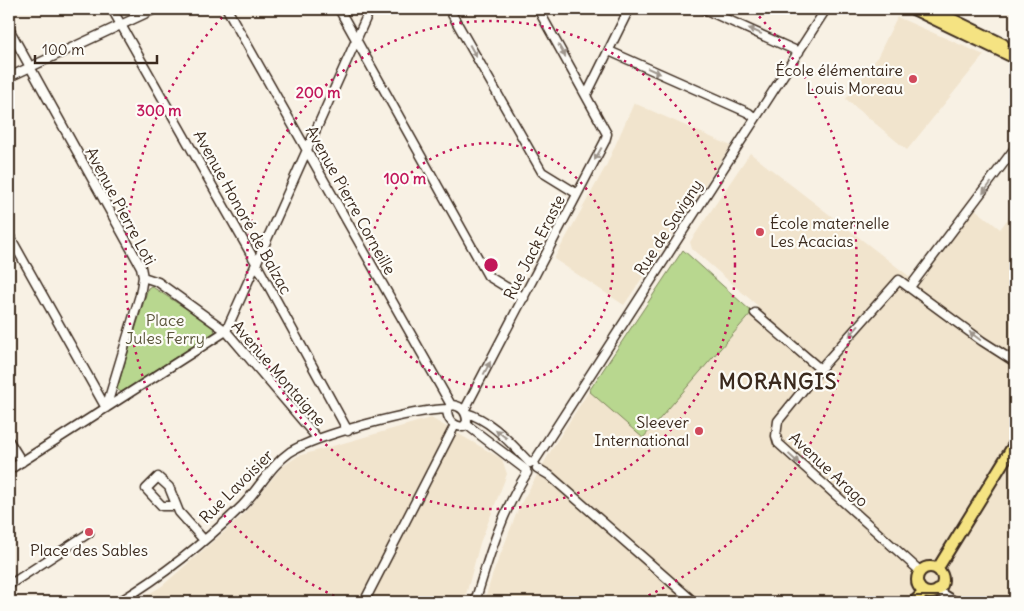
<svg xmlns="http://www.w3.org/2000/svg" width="1024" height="611" font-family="Delius,sans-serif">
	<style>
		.built { fill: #f1e4cd }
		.green { fill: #b8d78f; stroke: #7a8056 }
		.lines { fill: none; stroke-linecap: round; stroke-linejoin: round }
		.minor-casing { stroke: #3b2a1e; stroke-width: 11 }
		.major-casing { stroke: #3b2a1e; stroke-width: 14 }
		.minor { stroke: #fdfcf7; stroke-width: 8 }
		.major { stroke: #f5e382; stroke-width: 10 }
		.oneway { fill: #9c938a }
		.ring { fill: none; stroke: #c2185b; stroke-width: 2.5; stroke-dasharray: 2.5 5 }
		.poi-dot { fill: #d1495b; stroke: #fdfcf7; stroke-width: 2 }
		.labels { text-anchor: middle; stroke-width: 4.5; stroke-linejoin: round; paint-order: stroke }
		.poi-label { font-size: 16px; fill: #3b2a1e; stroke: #fdfcf7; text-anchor: end }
		.street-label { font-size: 16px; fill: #3b2a1e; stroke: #fdfcf7 }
		.park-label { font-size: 16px; fill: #5a553a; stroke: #fdfcf7 }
		.district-label { font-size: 21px; font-weight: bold; letter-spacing: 1px; fill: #3b2a1e; stroke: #fdfcf7 }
		.centre { fill: #c2185b; stroke: #fdfcf7; stroke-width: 2.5 }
		.ring-label { font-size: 15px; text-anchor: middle; font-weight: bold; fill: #c2185b; stroke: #fdfcf7; stroke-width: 4.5; stroke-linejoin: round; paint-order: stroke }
	</style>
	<rect width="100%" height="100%" fill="#f8f1e4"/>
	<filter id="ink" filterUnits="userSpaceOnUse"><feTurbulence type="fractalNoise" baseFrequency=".02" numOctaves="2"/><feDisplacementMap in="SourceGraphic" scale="10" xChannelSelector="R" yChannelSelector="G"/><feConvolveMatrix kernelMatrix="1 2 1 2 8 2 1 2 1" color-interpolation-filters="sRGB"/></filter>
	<g filter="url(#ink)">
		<path class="built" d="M897 17 984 55 907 150 846 99 877 58Z
			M634 103 731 146 624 305 554 259 606 166Z
			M750 153 919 284 975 209 1000 229 1015 210V602H484L492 576 519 507 553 447 589 391 643 437 758 306 692 249 690 242Z
			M431 418 502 459 507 474 480 543 464 602H135L162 586 241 517 282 467 298 456Z"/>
		<path class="green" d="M683 250 752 312 643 438 589 391Z
			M151 286 213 326 215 332 121 392 117 389 148 288Z"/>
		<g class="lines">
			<g class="minor-casing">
				<path id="minor" d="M112 9 256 263 348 431
					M227 9 451 405
					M339 9 488 276 524 298
					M449 9 542 172 576 193
					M704 9 799 52
					M9 29 141 267 143 277 140 295 106 408
					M609 51 749 113 755 118
					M9 77 155 9
					M587 94 629 9
					M9 235 106 408
					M143 277 158 282 226 331 318 439
					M910 287 1015 148
					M755 313 820 369
					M452 405C462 406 467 412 467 422L463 427C453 426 447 419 447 409Z
					M464 411 605 141 607 134 538 9
					M466 413C492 420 512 445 530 463
					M467 425 526 470
					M9 441 22 462
					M534 462 826 9
					M537 468 549 475 694 602
					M9 470 226 331 370 9
					M176 506H162L146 489 158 477 169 487 179 512 203 539
					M920 571 778 443 776 436 778 421 820 369 899 280 982 341 1015 362
					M9 585 89 533
					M938 591 956 602
					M119 602C164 575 205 542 242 506 259 489 270 466 290 452 319 434 413 410 447 409
					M364 602 455 425
					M475 602C488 559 502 511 527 473"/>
			</g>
			<g class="major-casing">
				<path id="major" d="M913 9 1015 58
					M931 9 1003 44
					M917 580a13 13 0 1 1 26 0a13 13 0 1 1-26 0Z
					M938 568 1015 443
					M914 602 924 592"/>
			</g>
			<use href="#minor" class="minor"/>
			<use href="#major" class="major"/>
		</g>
		<defs><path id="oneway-solid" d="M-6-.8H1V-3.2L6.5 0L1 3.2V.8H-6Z" transform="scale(1.25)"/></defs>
		<g class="oneway">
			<use href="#oneway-solid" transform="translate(755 31) rotate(-156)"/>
			<use href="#oneway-solid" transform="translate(473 51) rotate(61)"/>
			<use href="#oneway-solid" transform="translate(562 51) rotate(60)"/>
			<use href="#oneway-solid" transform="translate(654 71) rotate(24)"/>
			<use href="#oneway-solid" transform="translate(598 154) rotate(119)"/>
			<use href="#oneway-solid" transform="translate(987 188) rotate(127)"/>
			<use href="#oneway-solid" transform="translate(854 331) rotate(132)"/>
			<use href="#oneway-solid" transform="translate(975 336) rotate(-143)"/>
			<use href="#oneway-solid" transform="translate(487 368) rotate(-62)"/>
			<use href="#oneway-solid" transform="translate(501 434) rotate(-142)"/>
			<use href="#oneway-solid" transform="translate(794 459) rotate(43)"/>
		</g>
	</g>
	<g class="ring">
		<circle cx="491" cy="265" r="122"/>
		<circle cx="491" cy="265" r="244"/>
		<path d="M348 602A366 366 0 0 1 228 11M754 11A366 366 0 0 1 634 602"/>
	</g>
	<g class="poi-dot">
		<circle cx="913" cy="79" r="5"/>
		<circle cx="760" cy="232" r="5"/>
		<circle cx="699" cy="431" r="5"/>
		<circle cx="89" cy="532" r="5"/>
	</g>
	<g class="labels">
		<g class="poi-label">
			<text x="903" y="76">École élémentaire<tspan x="903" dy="18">Louis Moreau</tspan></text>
			<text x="770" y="229" text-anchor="start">École maternelle<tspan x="770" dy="18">Les Acacias</tspan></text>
			<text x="689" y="428">Sleever<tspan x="689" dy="18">International</tspan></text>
			<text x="89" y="556" text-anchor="middle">Place des Sables</text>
		</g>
		<g class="street-label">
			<text transform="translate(351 200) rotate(61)" y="6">Avenue Pierre Corneille</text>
			<text transform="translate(121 206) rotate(62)" y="6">Avenue Pierre Loti</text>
			<text transform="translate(243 212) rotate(61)" y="6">Avenue Honoré de Balzac</text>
			<text transform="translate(668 227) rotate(-57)" y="6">Rue de Savigny</text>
			<text transform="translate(534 247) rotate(-63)" y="6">Rue Jack Eraste</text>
			<text transform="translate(279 373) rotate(49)" y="6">Avenue Montaigne</text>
			<text transform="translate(829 469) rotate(43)" y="6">Avenue Arago</text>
			<text transform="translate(236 486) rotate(-45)" y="6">Rue Lavoisier</text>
		</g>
		<g class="park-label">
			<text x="165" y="326">Place<tspan x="165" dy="18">Jules Ferry</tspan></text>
		</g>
		<g class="district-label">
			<text x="778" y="389">MORANGIS</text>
		</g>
	</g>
	<circle cx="491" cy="265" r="8" class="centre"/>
	<g class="ring-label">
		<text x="318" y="98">200 m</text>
		<text x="159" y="116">300 m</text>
		<text x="405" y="184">100 m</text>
	</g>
	<rect width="1024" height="611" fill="none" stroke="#fdfcf7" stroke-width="30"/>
	<rect x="15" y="15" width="994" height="581" fill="none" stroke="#3b2a1e" stroke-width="2" filter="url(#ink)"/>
	<path d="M35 55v8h122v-8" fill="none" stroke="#3b2a1e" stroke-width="2.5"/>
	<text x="42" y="55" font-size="15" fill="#3b2a1e" stroke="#fdfcf7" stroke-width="4" paint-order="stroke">100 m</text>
</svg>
